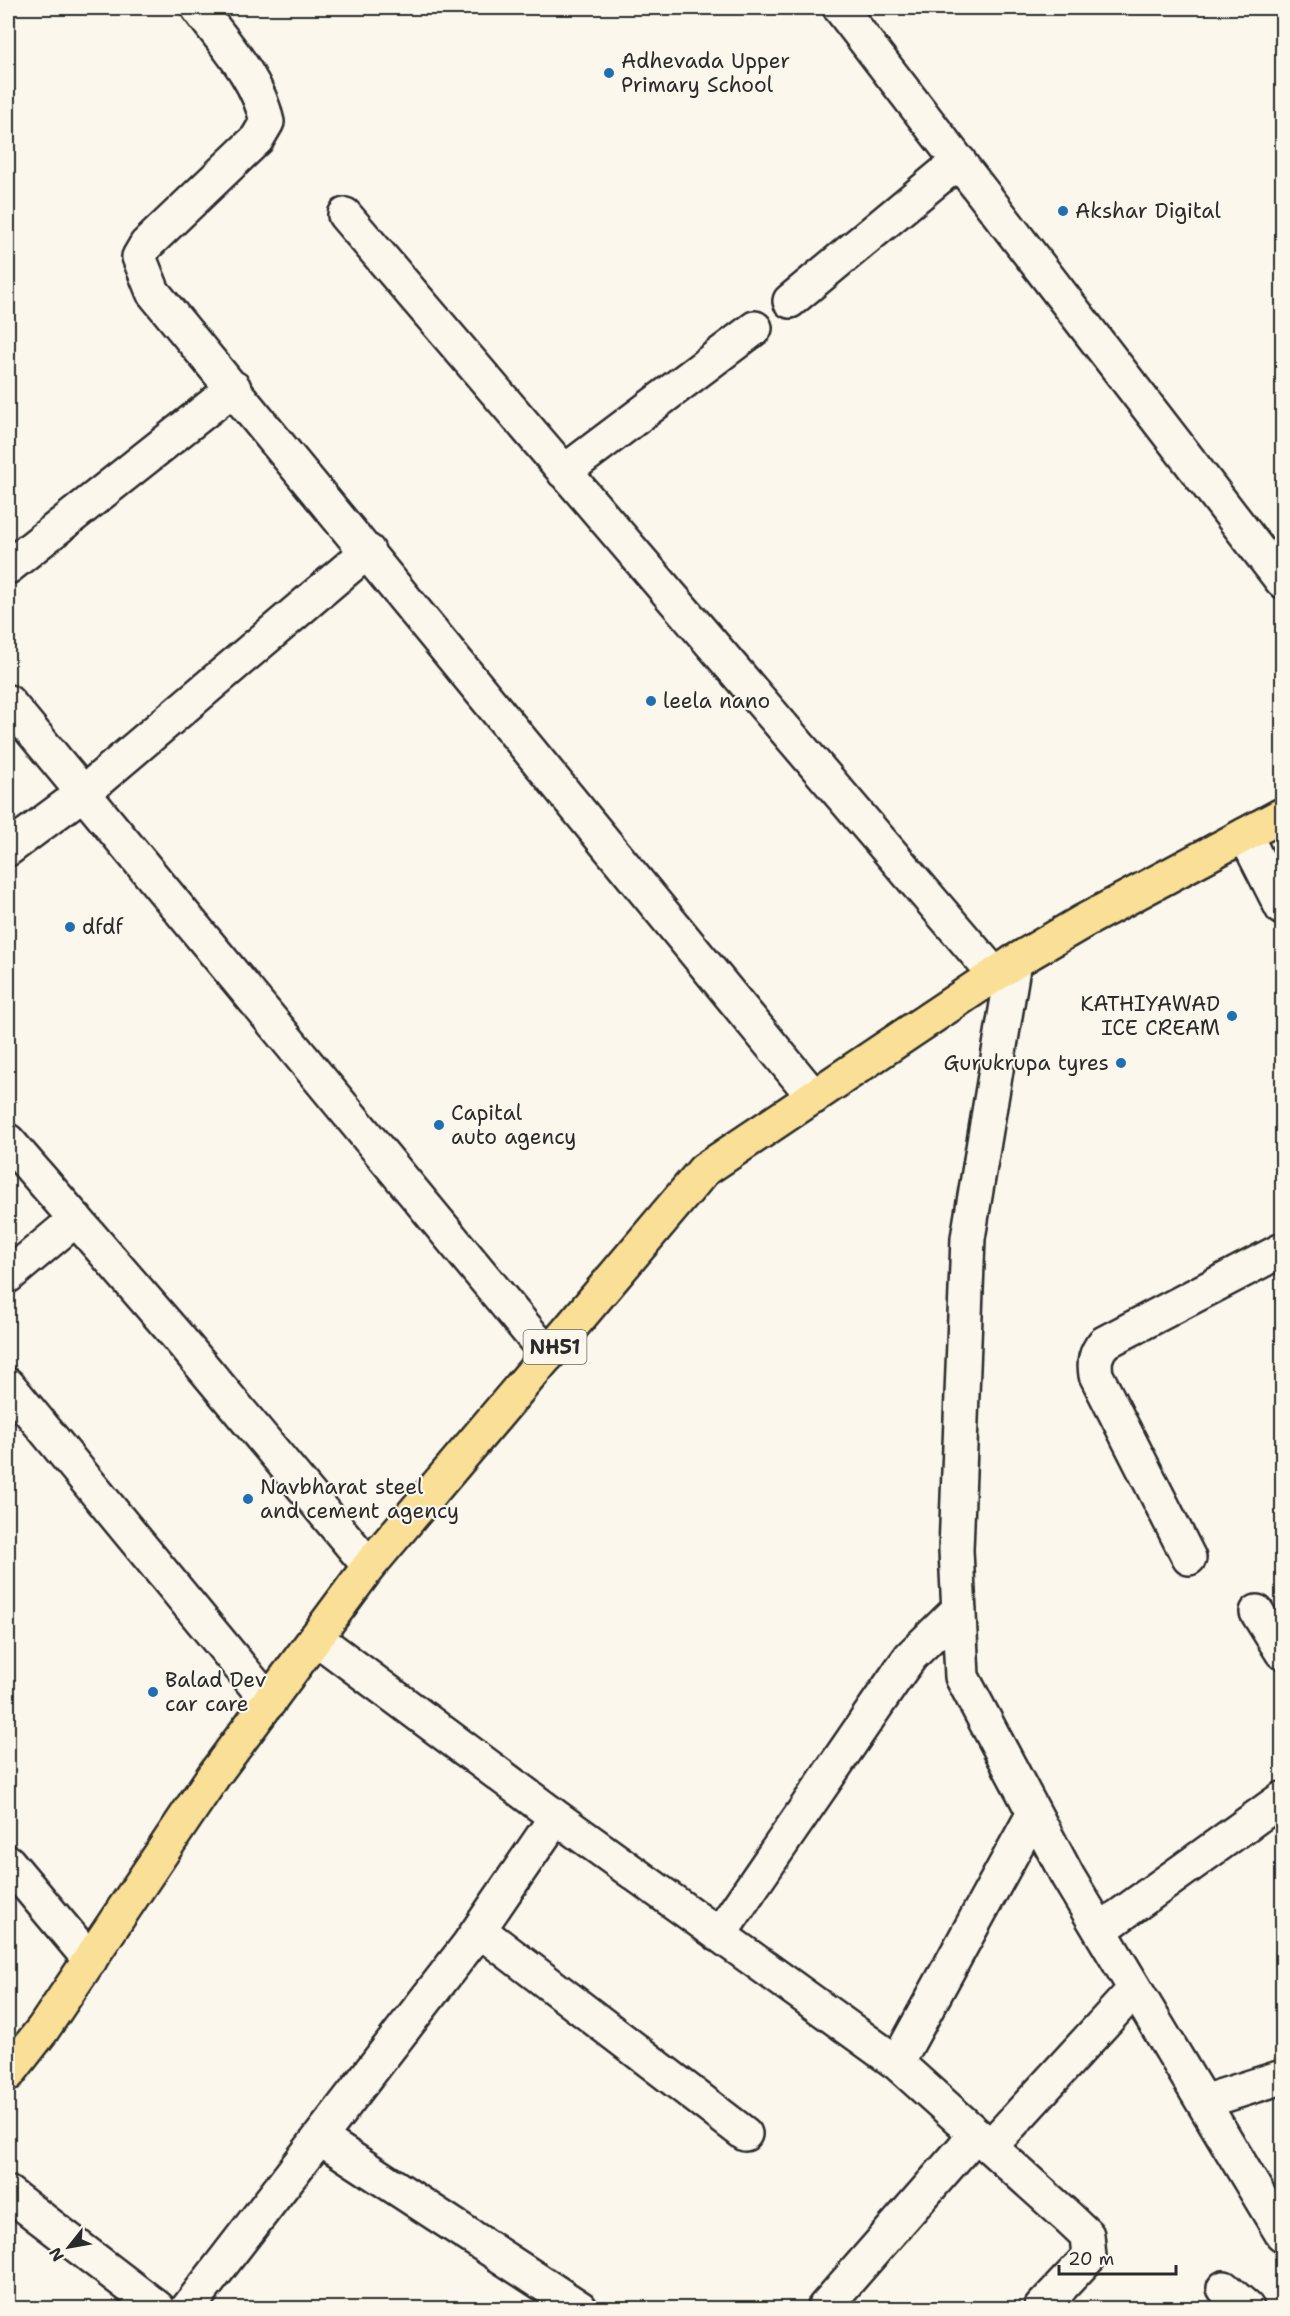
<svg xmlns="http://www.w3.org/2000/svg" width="1290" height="2316" font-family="'Shantell Sans',sans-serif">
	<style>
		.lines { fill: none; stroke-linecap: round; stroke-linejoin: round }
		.street-casing { stroke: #2b2b2b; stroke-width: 38 }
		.highway-casing { stroke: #2b2b2b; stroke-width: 38 }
		.street { stroke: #fbf7ec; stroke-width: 33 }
		.highway { stroke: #fadf96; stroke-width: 33 }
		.poi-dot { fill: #1f6fb2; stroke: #fbf7ec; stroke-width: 2 }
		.labels { text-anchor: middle; stroke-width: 4.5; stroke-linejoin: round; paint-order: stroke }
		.shield { fill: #fbf7ec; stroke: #696865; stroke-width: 1.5 }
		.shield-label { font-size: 20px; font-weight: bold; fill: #2b2b2b }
		.poi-label { font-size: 21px; fill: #2b2b2b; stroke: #fbf7ec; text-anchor: start }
	</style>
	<rect width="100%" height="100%" fill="#fbf7ec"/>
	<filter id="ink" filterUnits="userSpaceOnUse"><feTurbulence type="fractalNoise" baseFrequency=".0167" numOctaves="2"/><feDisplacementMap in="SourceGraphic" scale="12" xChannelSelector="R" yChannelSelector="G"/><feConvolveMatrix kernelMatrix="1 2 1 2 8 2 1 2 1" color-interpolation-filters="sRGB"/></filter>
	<g filter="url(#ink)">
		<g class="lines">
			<g class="street-casing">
				<path id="street" d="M198 8C224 43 258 78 267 122L257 139 146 245 139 257 153 292 814 1097
					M840 8 1282 581
					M345 215 995 975
					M790 301 959 161
					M564 472 755 328
					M8 567 234 388
					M8 702 548 1355
					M1245 835 1282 908
					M8 849 83 793 368 551
					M1014 962 968 1238 956 1550 962 1677 1068 1877 1282 2234
					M8 1141 177 1336 369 1566
					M8 1276 76 1219
					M8 1385 269 1702
					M1189 1558 1096 1375C1094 1362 1095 1354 1104 1343L1282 1250
					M1257 1612 1282 1652
					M316 1638 556 1817 897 2063 1069 2218 1087 2235 1089 2257 1041 2308
					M8 1862 90 1960
					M479 1930 745 2134
					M1100 1930 1282 1799
					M719 1935 900 1671 911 1656 959 1609
					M897 2063 1034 1813
					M1203 2102 1282 2077
					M320 2138 580 2308
					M990 2147 1135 1989
					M8 2193 158 2308
					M1224 2288 1247 2308
					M188 2308 469 1944 556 1817
					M824 2308 976 2134"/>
			</g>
			<g class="highway-casing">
				<path id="highway" d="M8 2074 43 2029 214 1775 369 1566 704 1170 1014 962 1084 921 1282 815"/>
			</g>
			<use href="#street" class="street"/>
			<use href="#highway" class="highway"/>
		</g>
	</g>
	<g class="poi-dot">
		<circle cx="609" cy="73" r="6"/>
		<circle cx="1063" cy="211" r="6"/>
		<circle cx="651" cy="701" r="6"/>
		<circle cx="70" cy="927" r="6"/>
		<circle cx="1232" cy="1016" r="6"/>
		<circle cx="1121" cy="1063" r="6"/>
		<circle cx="439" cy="1125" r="6"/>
		<circle cx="248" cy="1499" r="6"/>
		<circle cx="153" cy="1692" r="6"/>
	</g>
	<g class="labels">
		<rect class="shield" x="523.5" y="1330" width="63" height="34" rx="4.5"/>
		<g class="shield-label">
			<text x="555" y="1354">NH51</text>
		</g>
		<g class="poi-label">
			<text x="621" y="68">Adhevada Upper<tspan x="621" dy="24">Primary School</tspan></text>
			<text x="1075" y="218">Akshar Digital</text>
			<text x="663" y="708">leela nano</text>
			<text x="82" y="934">dfdf</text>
			<text x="1220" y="1011" text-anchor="end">KATHIYAWAD<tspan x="1220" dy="24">ICE CREAM</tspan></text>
			<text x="1109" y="1070" text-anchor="end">Gurukrupa tyres</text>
			<text x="451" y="1120">Capital<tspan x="451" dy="24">auto agency</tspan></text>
			<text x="260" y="1494">Navbharat steel<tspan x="260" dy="24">and cement agency</tspan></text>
			<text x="165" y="1687">Balad Dev<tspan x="165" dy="24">car care</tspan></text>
		</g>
	</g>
	<rect width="1290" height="2316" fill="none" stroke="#fbf7ec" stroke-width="30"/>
	<rect x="15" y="15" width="1260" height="2286" fill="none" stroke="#2b2b2b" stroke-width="2" filter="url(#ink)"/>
	<g transform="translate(69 2247) rotate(239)" stroke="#fbf7ec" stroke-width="4.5" paint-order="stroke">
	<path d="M0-4.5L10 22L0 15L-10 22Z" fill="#2b2b2b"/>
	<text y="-9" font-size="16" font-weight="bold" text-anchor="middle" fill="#2b2b2b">N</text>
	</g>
	<path d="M1059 2265v9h117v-9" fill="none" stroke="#2b2b2b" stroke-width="3"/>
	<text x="1068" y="2265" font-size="18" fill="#2b2b2b" stroke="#fbf7ec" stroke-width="4.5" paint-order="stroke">20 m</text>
</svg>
